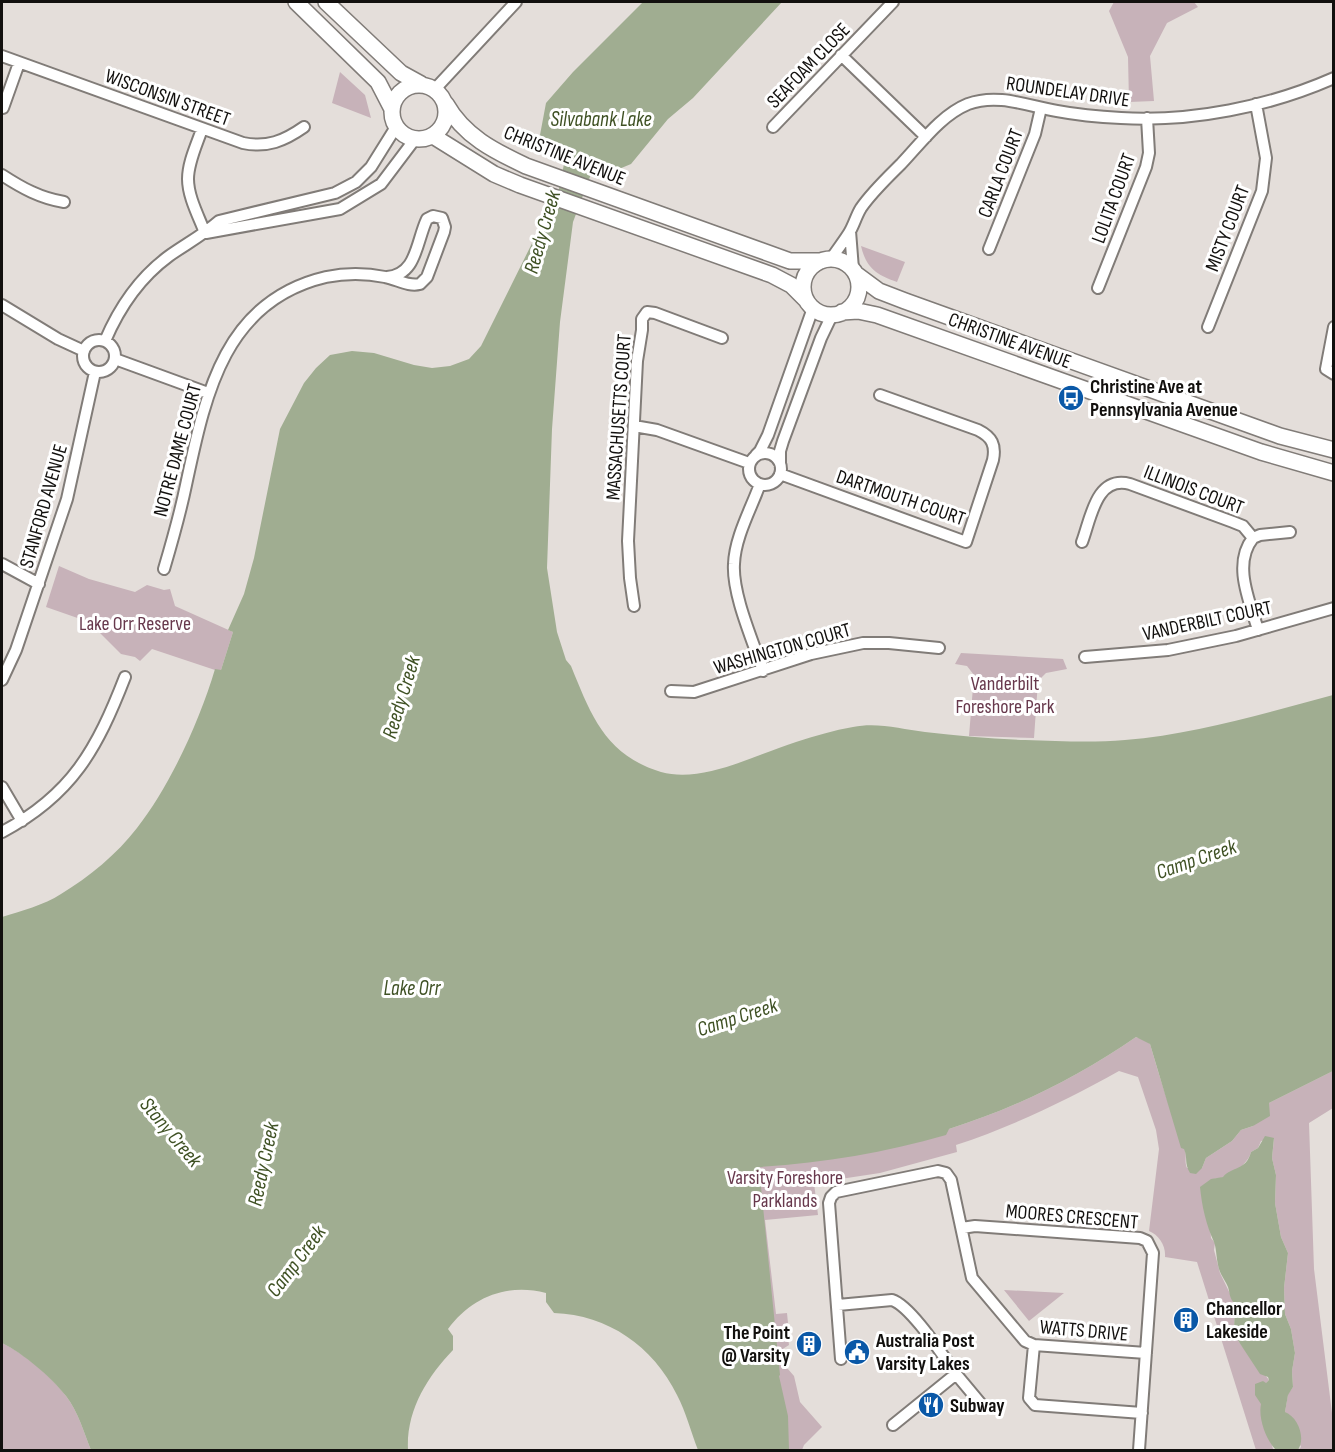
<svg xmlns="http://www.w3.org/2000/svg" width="1335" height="1452" font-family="'Sofia Sans Condensed',sans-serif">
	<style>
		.green { fill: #c7b2b9 }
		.water { fill: #a0ad91 }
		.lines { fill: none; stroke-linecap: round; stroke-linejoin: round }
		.minor-casing { stroke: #817c78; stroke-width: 14 }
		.secondary-casing { stroke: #817c78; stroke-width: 18 }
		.minor { stroke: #fff; stroke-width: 10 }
		.secondary { stroke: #fff; stroke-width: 15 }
		.labels { text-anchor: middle; stroke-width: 6; stroke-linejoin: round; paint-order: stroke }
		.street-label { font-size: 20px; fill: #12100e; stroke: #fff }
		.poi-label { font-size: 20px; font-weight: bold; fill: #12100e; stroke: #fff; text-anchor: start }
		.park-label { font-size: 20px; fill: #67384c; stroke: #fff }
		.water-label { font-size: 21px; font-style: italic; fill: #3f5124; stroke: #fff }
	</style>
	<rect width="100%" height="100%" fill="#e4deda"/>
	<path class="green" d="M1114 2H1194L1198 7 1167 23 1150 56 1154 101 1129 102 1128 57 1109 11Z
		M340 72 365 95 371 118 332 103Z
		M861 246 905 262 897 282C877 275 866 268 861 246Z
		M59 566 89 579 135 592 147 585 164 590 170 589 175 606 233 632 221 670H215L152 649 140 661 135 657 121 654 89 622 46 607Z
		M961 653 1063 659 1067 669 1046 673 1038 681 1034 738 969 736 974 675 967 666 955 664Z
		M1143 1032 1150 1044C1160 1080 1172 1115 1185 1150 1187 1157 1184 1161 1187 1168H1202L1206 1158 1232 1141 1241 1130 1253 1126 1269 1103 1333 1071V1108L1309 1123 1314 1269 1333 1421V1450H1298L1301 1447 1285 1412 1288 1394 1293 1387 1292 1371 1295 1353 1291 1329 1285 1314 1284 1288 1288 1253 1281 1237 1275 1203 1276 1175 1272 1158 1274 1139 1261 1141 1258 1148 1251 1152C1248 1164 1233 1174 1221 1178 1214 1179 1212 1178 1207 1184L1211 1238 1215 1243 1214 1250 1220 1273 1235 1304 1234 1329 1239 1342 1269 1380C1252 1397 1268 1429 1273 1449L1276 1450H1256L1197 1262 1165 1257C1166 1246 1159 1235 1149 1231L1159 1149 1156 1130 1138 1077 1119 1071C1067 1100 1014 1126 956 1145L957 1152 880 1173 814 1183 818 1215 765 1220 776 1314 787 1313 788 1323H786L789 1345 781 1350 782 1359 781 1361 794 1376 800 1402 822 1427 804 1445 802 1450H783L751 1162 949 1129C1016 1108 1078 1077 1136 1037L1138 1038Z
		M1004 1290 1064 1293 1029 1321Z
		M2 1343C25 1354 50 1375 66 1396 78 1411 84 1433 91 1450H2Z"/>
	<path class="water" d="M643 2H782L693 98 668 119 631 164 619 169 591 174 573 222 560 322 552 429 547 568 557 632 566 660 571 666C591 715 605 755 661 772 703 784 757 754 796 742 815 736 834 730 853 727 877 722 901 729 925 732 958 736 992 739 1025 740 1058 741 1092 743 1125 740 1196 734 1265 713 1333 695V1071L1269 1103 1270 1116 1253 1126 1241 1130 1232 1141 1206 1158 1202 1168 1196 1174 1190 1173C1184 1163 1188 1158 1184 1149L1181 1148 1150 1044 1136 1037C1078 1077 1016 1108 949 1129L946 1135C884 1153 823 1163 759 1167L780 1375 779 1376 788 1416 789 1450H698C691 1432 686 1412 677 1395 653 1346 608 1315 554 1313L546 1302V1293C507 1283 472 1297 448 1329L453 1336V1350C427 1377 406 1411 408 1450H91C84 1433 78 1411 66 1396 50 1376 24 1354 2 1343V917C21 911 44 905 61 894 89 877 117 854 137 828 170 786 200 720 215 669L221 670 233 632 228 630 244 594 254 558 280 429 304 383 316 368 330 355 352 351 374 353 414 365 432 368 450 366 469 359 481 346 559 189 564 164 540 135 546 103 573 72Z
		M1265 1136 1274 1138 1272 1158 1276 1175 1275 1203 1281 1237 1288 1253 1284 1288 1285 1314 1291 1329 1295 1353 1292 1371 1293 1387 1288 1395 1285 1412C1298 1417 1306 1438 1298 1450H1276C1266 1440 1258 1418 1261 1404L1255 1395V1384L1263 1381 1266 1383 1269 1380 1268 1377 1260 1374 1239 1342 1234 1329 1235 1304C1229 1298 1230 1293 1228 1287 1226 1282 1223 1278 1221 1274 1216 1264 1217 1249 1214 1242 1206 1224 1202 1207 1200 1187L1211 1179 1223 1177C1232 1166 1246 1171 1251 1152L1258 1148Z"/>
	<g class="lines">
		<g class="minor-casing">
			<path id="minor" d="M841 55 926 137
				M2 56 243 143C267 148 284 141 304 127
				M435 89 516 2
				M3 108 19 63
				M773 127 893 2
				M202 129C197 144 188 162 188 179 188 197 199 217 205 233
				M2 175C22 188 40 198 64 202
				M850 231 853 269
				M206 233 340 209 381 184 415 139
				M989 249 1035 134 1041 108
				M831 259C837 250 844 241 849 233 854 225 856 216 861 208 872 192 887 178 901 164 921 143 941 115 968 104 998 93 1028 106 1057 111 1078 115 1100 117 1121 118 1192 122 1268 107 1334 78
				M1098 288 1146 167 1149 153 1147 118
				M2 305 58 339 84 351
				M1208 327 1262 191 1266 158 1256 104
				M1334 327 1326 369 1334 374
				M83 356a16 16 0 1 1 32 0a16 16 0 1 1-32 0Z
				M105 341C119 308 139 278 169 256 186 244 203 235 219 221L335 193 356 182 371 167 396 127
				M115 359 208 393
				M634 426 657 430 749 463
				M749 469a16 16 0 1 1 32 0a16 16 0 1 1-32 0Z
				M756 455 760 451 768 435 813 308
				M780 463V451L783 441 821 338 832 315
				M780 474 966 542 993 460C996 445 992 437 978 430L880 395
				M760 484C751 509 735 537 734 564 732 594 753 641 763 671
				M1253 538C1232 564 1250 602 1258 630
				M1253 538 1260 535 1290 532
				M1082 542C1091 518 1096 475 1130 484L1233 522 1243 526 1253 538
				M2 564 39 584
				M164 569C172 542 180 514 186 485 205 397 223 301 326 277 345 273 366 273 385 277 397 279 408 287 420 284L427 277 444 232 445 227 442 218 433 216 427 219C416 242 417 275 387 277
				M634 606 630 578 628 541 637 361 642 330V319L647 312 655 313 722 338
				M1085 657 1168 650 1236 636 1334 608
				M2 680 16 650 67 499 95 372
				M671 691 694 692 811 654 863 643H889L939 648
				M2 787 22 821
				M2 832C72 795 97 749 125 677
				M962 1228 975 1226 1140 1238 1147 1241 1153 1253 1139 1450
				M838 1305 892 1300C911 1306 943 1356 956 1374L893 1425
				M1034 1345 1029 1398 1035 1405 1142 1413
				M841 1359 829 1203 831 1197 836 1192 938 1171 946 1173 951 1180 972 1278 1025 1341 1034 1345 1146 1353
				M956 1374 981 1404"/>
		</g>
		<g class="secondary-casing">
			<path id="secondary" d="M296 2 378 82 392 109
				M326 2 401 73 421 84
				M392 112a27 27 0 1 1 54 0a27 27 0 1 1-54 0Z
				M446 104C464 136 494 151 526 166L790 261H821
				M433 136 494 174 520 185 772 275 791 285 806 300
				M803 287a28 28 0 1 1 56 0a28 28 0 1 1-56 0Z
				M856 274 879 291 905 301 1280 436 1334 450
				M842 312 858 311 877 315 1261 452 1334 473"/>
		</g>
		<use href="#minor" class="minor"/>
		<use href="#secondary" class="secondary"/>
	</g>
	<defs>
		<g id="bus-disc" transform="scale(1.35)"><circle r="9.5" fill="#0a58a7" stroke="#fff"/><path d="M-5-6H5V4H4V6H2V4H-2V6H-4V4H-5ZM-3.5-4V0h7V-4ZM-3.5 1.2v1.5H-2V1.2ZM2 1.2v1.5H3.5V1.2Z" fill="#fff"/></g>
		<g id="building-disc" transform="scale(1.35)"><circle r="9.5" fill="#0a58a7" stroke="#fff"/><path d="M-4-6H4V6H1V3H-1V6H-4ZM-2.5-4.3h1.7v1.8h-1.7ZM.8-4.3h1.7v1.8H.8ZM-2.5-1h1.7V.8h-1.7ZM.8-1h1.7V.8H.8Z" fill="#fff"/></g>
		<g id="civic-disc" transform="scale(1.35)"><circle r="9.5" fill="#0a58a7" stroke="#fff"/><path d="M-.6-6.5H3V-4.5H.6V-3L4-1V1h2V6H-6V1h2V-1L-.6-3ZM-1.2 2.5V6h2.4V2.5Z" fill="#fff"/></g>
		<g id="restaurant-disc" transform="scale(1.35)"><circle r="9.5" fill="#0a58a7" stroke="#fff"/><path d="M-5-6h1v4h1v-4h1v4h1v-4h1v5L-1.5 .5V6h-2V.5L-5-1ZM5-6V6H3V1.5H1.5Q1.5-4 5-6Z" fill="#fff"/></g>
	</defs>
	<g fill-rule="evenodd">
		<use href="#bus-disc" x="1071" y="398"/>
		<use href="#building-disc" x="1186" y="1320"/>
		<use href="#building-disc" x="809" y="1344"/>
		<use href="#civic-disc" x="857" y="1352"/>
		<use href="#restaurant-disc" x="931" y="1405"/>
	</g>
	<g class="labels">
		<g class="street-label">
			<text transform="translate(808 65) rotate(-46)" y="7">SEAFOAM CLOSE</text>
			<text transform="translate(1068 91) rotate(8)" y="7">ROUNDELAY DRIVE</text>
			<text transform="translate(168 97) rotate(20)" y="7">WISCONSIN STREET</text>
			<text transform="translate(565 155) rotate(22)" y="7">CHRISTINE AVENUE</text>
			<text transform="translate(1000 173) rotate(-69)" y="7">CARLA COURT</text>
			<text transform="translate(1113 198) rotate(-70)" y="7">LOLITA COURT</text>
			<text transform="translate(1227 228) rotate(-69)" y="7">MISTY COURT</text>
			<text transform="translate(1010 340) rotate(20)" y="7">CHRISTINE AVENUE</text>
			<text transform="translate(618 417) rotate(-86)" y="7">MASSACHUSETTS COURT</text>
			<text transform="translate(177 450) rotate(-75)" y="7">NOTRE DAME COURT</text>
			<text transform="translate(1194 489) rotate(21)" y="7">ILLINOIS COURT</text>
			<text transform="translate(901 497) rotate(19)" y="7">DARTMOUTH COURT</text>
			<text transform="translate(43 506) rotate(-74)" y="7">STANFORD AVENUE</text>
			<text transform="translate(1207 620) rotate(-12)" y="7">VANDERBILT COURT</text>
			<text transform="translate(782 648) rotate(-16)" y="7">WASHINGTON COURT</text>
			<text transform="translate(1072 1216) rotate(5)" y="7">MOORES CRESCENT</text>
			<text transform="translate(1084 1330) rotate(5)" y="7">WATTS DRIVE</text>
		</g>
		<g class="poi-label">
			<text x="1090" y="393">Christine Ave at<tspan x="1090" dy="23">Pennsylvania Avenue</tspan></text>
			<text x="1206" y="1315">Chancellor<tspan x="1206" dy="23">Lakeside</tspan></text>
			<text x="790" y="1339" text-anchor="end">The Point<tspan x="790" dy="23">@ Varsity</tspan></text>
			<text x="876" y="1347">Australia Post<tspan x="876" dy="23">Varsity Lakes</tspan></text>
			<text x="950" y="1412">Subway</text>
		</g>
		<g class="park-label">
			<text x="135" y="630">Lake Orr Reserve</text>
			<text x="1005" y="690">Vanderbilt<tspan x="1005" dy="23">Foreshore Park</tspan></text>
			<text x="785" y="1184">Varsity Foreshore<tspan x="785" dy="23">Parklands</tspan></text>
		</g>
		<g class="water-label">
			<text x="601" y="126">Silvabank Lake</text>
			<text transform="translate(542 232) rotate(-74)" y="7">Reedy Creek</text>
			<text transform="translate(401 697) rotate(-73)" y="7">Reedy Creek</text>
			<text transform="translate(1196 859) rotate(-19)" y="7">Camp Creek</text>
			<text x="412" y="995">Lake Orr</text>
			<text transform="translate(737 1017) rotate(-18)" y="7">Camp Creek</text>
			<text transform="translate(171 1132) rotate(50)" y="7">Stony Creek</text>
			<text transform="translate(263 1164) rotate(-78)" y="7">Reedy Creek</text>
			<text transform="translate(296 1261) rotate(-53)" y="7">Camp Creek</text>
		</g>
	</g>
	<rect width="1335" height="1452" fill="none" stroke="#12100e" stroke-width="6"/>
</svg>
